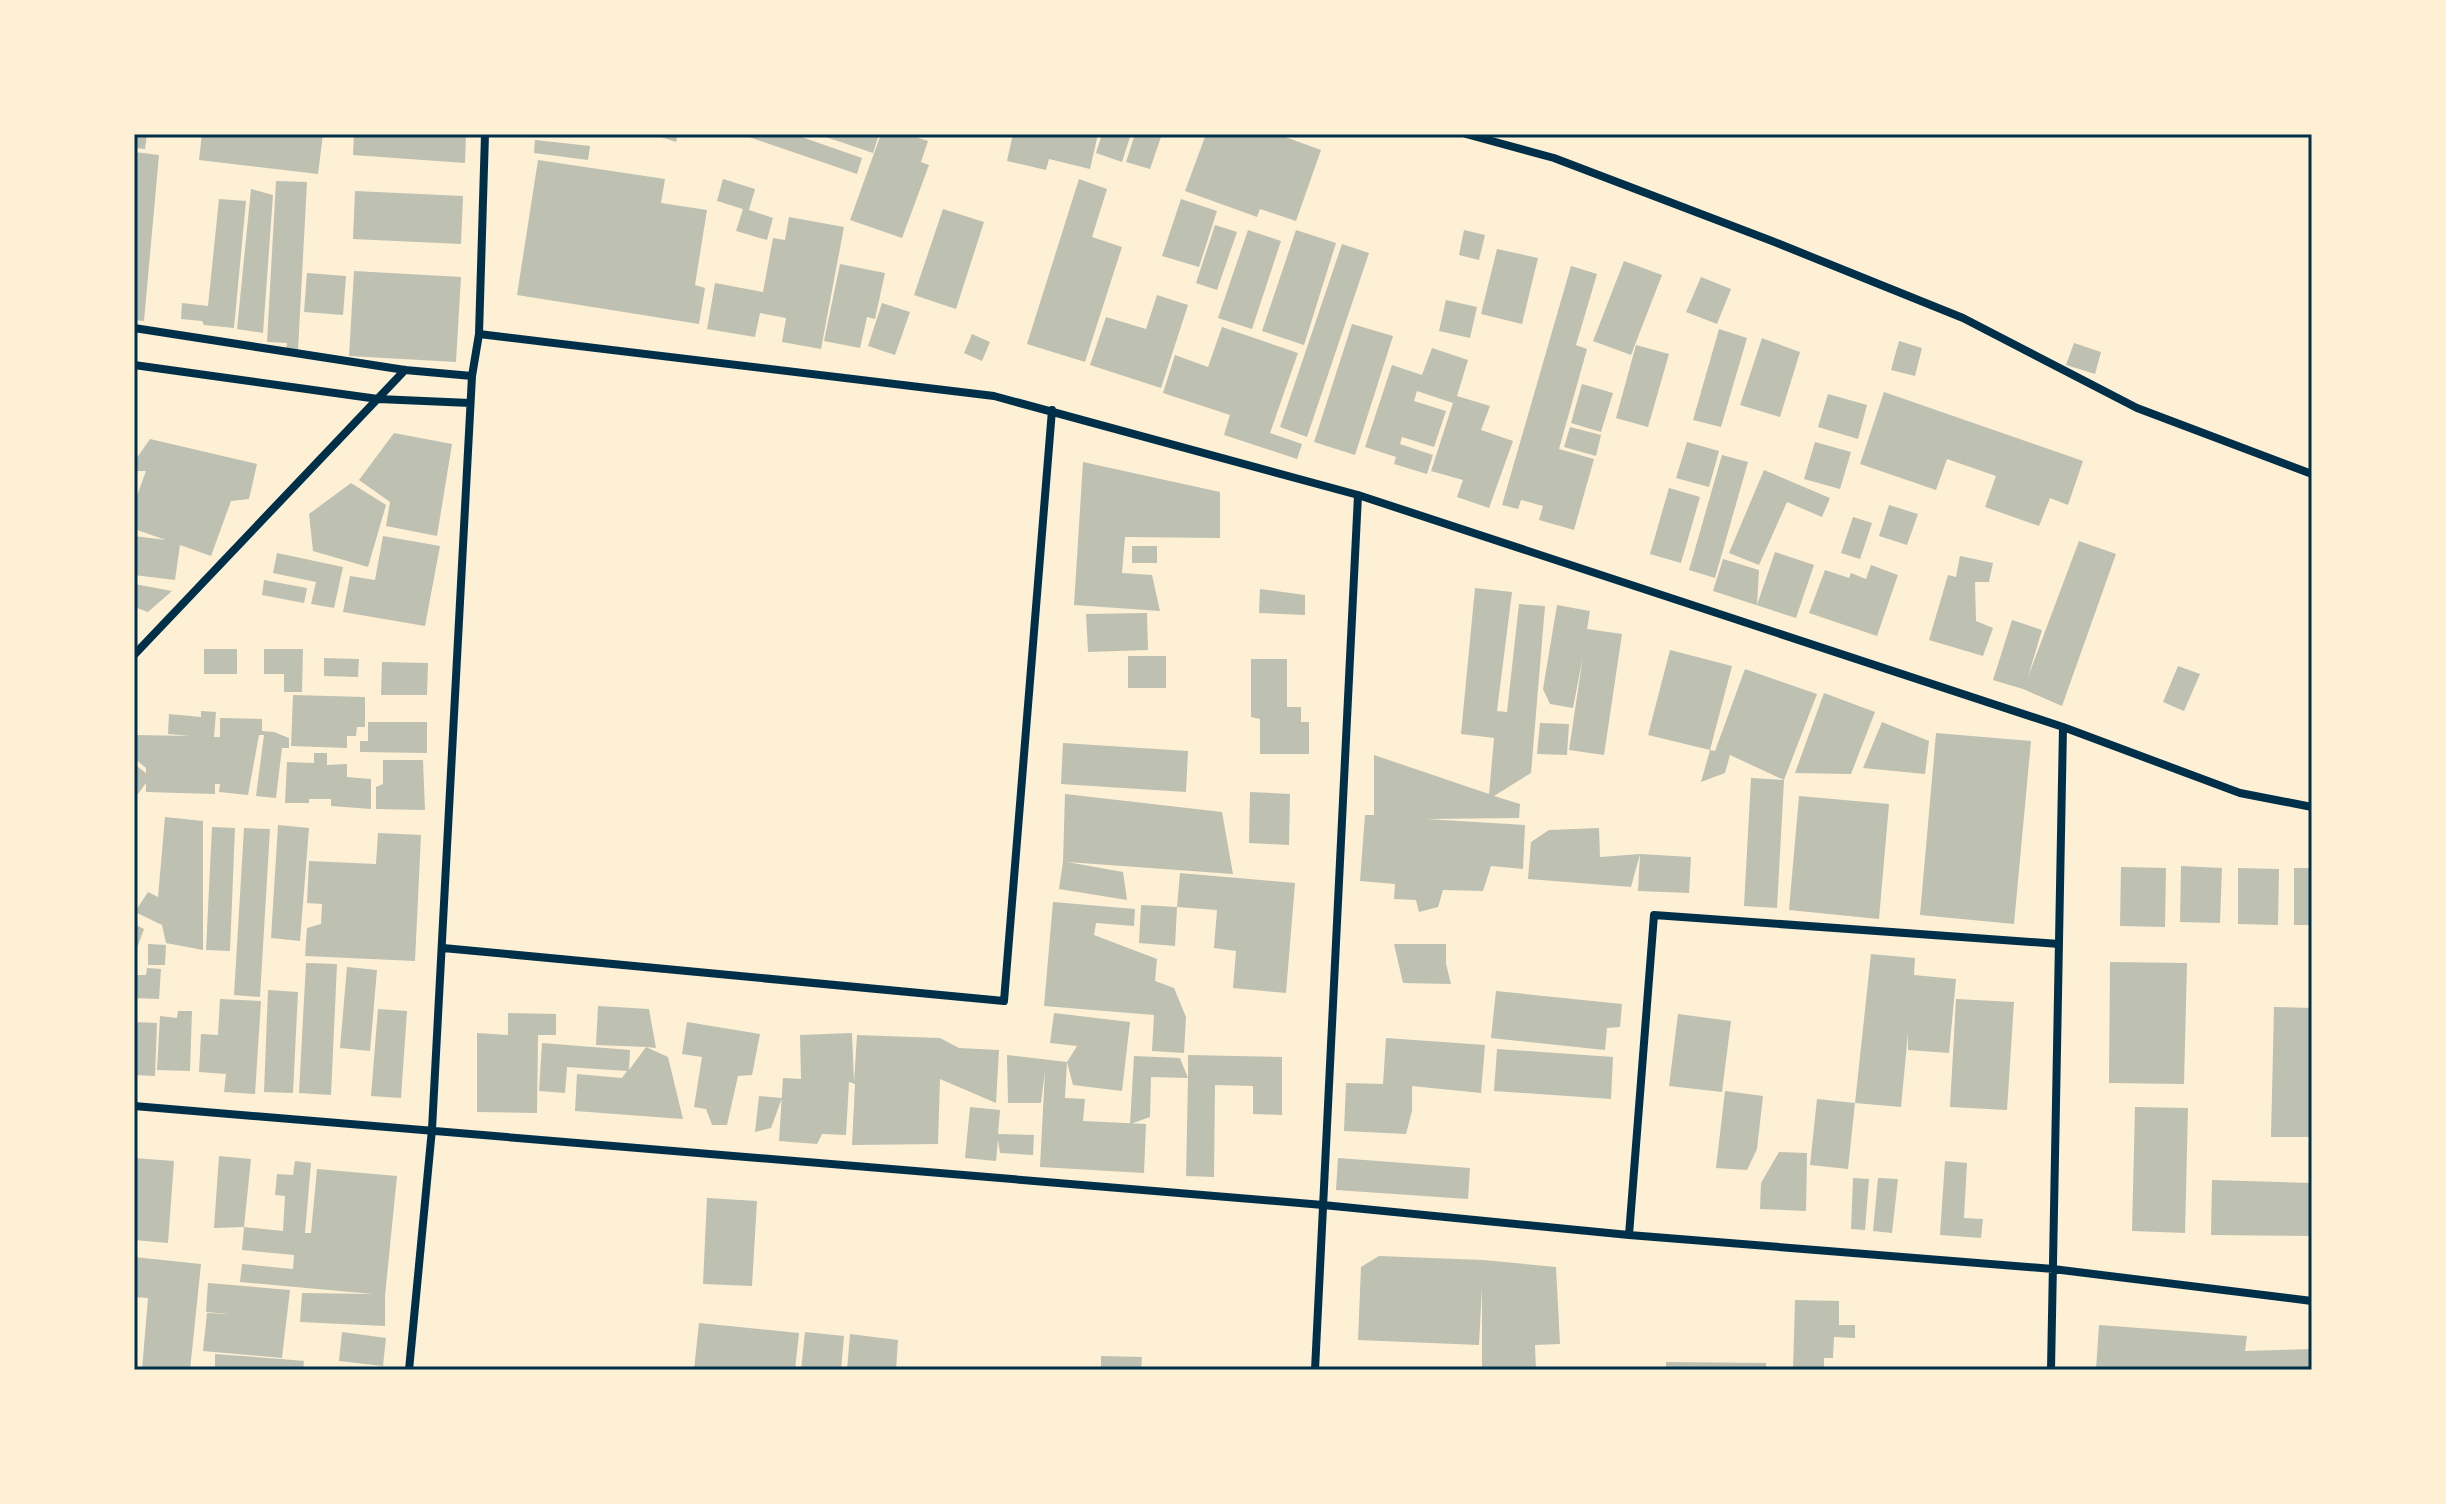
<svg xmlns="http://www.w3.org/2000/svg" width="2446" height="1504" font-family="Inter,sans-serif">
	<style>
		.building { fill: #bec0b2 }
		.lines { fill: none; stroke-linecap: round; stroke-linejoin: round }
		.minor { stroke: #003049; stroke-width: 8 }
		.neatline { fill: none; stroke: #003049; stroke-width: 3 }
	</style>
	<rect width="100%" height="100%" fill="#fdf0d5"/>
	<path class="building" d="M134 134H147L145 149 134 148Z
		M202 134H323L318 174 199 160Z
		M354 134H466L465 163 353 155Z
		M652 134H678L676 142Z
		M740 134H793L862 158 857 174Z
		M817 134H879L873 153Z
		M881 134H907L928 141 921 162 929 165 902 238 850 220Z
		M1013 134H1098L1090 169 1049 159 1046 170 1007 161Z
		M1102 134H1131L1122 162 1096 153Z
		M1135 134H1162L1150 169 1126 162Z
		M1206 134H1277L1321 150 1296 221 1260 209 1257 217 1185 191Z
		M535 140 590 146 588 160 534 153Z
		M134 152 159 155 144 321 134 320Z
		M538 160 665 179 661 203 707 210 695 285 705 288 699 324 517 295Z
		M723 179 755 189 749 210 773 218 767 240 736 231 743 209 717 201Z
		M1079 179 1107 189 1092 237 1122 247 1085 362 1027 344Z
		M276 181 307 182 298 350H286L287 343 267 342Z
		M251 189 273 195 263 333 237 329Z
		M355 191 463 196 461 244 353 239Z
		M219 199 246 201 234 328 204 325 202 321 181 319 182 303 208 306Z
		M1181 199 1217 211 1199 267 1162 256Z
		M943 209 984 222 956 309 914 295Z
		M789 217 844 227 821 349 782 342 786 318 760 313 755 337 707 329 715 283 763 292 773 238 785 240Z
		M1215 225 1237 232 1217 290 1196 283Z
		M1248 230 1281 241 1252 329 1218 318Z
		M1296 230 1336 243 1304 345 1262 331Z
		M1464 230 1485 235 1479 260 1459 255Z
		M1342 244 1369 253 1307 437 1280 427Z
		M1497 249 1538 258 1522 324 1481 314Z
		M1624 261 1662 275 1631 355 1593 341Z
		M840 264 885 273 875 319 867 317 860 348 824 341Z
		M1571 266 1597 274 1576 345 1587 349 1559 449 1594 459 1574 530 1539 520 1543 506 1521 500 1518 509 1502 505Z
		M354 271 461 277 456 362 349 356Z
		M307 273 346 276 343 315 304 312Z
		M1701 277 1731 289 1717 324 1686 312Z
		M1157 295 1188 305 1161 388 1090 365 1106 317 1146 329Z
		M1446 300 1477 307 1470 338 1439 331Z
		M882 303 910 312 895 355 868 346Z
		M1352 324 1393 336 1355 455 1314 442Z
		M1222 327 1298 353 1270 433 1302 444 1297 459 1224 435 1230 415 1163 393 1175 355 1208 367Z
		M1719 329 1747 338 1721 427 1693 420Z
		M972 334 990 342 982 361 964 353Z
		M1762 338 1800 352 1780 417 1740 405Z
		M1899 341 1922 348 1915 376 1891 370Z
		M2074 343 2101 352 2095 374 2066 365Z
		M1636 345 1669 354 1648 427 1616 418Z
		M1432 348 1468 360 1457 396 1490 406 1481 430 1513 441 1489 508 1457 497 1463 480 1431 471 1453 403 1417 391 1414 401 1446 411 1434 447 1402 437 1400 444 1433 455 1427 474 1394 464 1396 457 1365 447 1392 365 1422 375Z
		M1582 384 1613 393 1601 432 1571 423Z
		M1884 392 2083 461 2068 505 2050 498 2039 526 1985 507 1996 476 1947 459 1936 490 1860 464Z
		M1828 394 1867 405 1858 439 1818 427Z
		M1570 427 1601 435 1596 456 1564 447Z
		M394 433 452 444 437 536 386 526 390 502 359 480Z
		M150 439 257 464 249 499 231 501 211 556 180 545 175 580 134 575V536L166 540 134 529V504L146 471H134V462Z
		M1687 442 1719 451 1709 487 1676 478Z
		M1815 442 1851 452 1840 489 1804 479Z
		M1722 455 1748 462 1715 578 1689 570Z
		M1083 462 1220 492V538L1125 537 1122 573 1152 575 1160 611 1074 605Z
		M1764 470 1830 498 1822 517 1787 502 1759 565 1729 553Z
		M351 483 386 505 368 567 313 551 309 514Z
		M1669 488 1700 497 1681 563 1650 554Z
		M1889 505 1918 514 1907 545 1879 536Z
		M1853 517 1872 523 1860 559 1841 553Z
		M383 536 440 546 425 626 343 612 350 576 375 580Z
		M2079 541 2116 554 2062 706 2023 689 1993 680 2012 620 2042 630 2028 677Z
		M1132 546H1157V563H1132Z
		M1775 552 1814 565 1796 618 1713 591 1723 559 1759 570 1757 605Z
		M277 553 343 567 334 608 311 604 316 582 273 573Z
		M1960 556 1993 563 1989 582H1975L1976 621 1993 628 1983 656 1929 640 1948 575 1956 577Z
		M1871 565 1898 575 1877 636 1809 613 1825 570 1849 578 1851 573 1866 579Z
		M264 580 307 588 304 603 262 595Z
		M134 584 172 591 148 612 134 607Z
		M1475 588 1512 592 1497 711 1507 712 1519 604 1545 606 1531 773 1494 796 1520 804 1519 818 1426 819 1525 825 1523 869 1491 866 1483 891 1443 890 1438 907 1419 912 1416 900 1394 899 1395 884 1360 881 1365 815H1374V755L1489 794 1494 738 1461 734Z
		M1260 589 1305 595V615L1259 613Z
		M1557 605 1590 611 1587 629 1622 634 1604 755 1569 750 1583 656 1573 708 1550 704 1543 689Z
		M1147 613 1148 650 1088 652 1086 614Z
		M204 649H237V674H204Z
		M264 649H303L302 692H284V674H264Z
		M1670 650 1732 666 1710 750 1648 735Z
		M1128 656H1166V688H1128Z
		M324 658 359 659 358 677 324 676Z
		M1251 659H1287V707H1301V722H1309V754H1260V719L1251 717Z
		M382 662 428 663 427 695H381Z
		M2178 666 2200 674 2184 711 2163 702Z
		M1745 669 1817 694 1784 780 1730 755 1725 773 1701 782 1710 750 1715 751Z
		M1824 693 1875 712 1851 774 1795 773Z
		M293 695 365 697V727H357L356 736H347V748L291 746Z
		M201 711 216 712 214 737H220V718L262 719V731L274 732 289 738V748H282L276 798 256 796 264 735H259L248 795 219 792 220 784H215V794L146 792V783L138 794 134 791V764L146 773V768L134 758V735L190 736 168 734 169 714 201 717Z
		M368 722H427V753L360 752V741H368Z
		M1882 722 1929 741 1925 774 1863 768Z
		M1540 723 1569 724 1567 755 1537 754Z
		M1936 733 2031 741 2014 924 1920 915Z
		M1063 743 1188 751 1186 792 1061 784Z
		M314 753H327V765L347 764V777L371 779V809L331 806V799H309V803H285L287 762 314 763Z
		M383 760H423L425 810 376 809V787L383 784Z
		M1751 778 1784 780 1777 908 1744 906Z
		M1250 792 1290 794 1289 845 1249 843Z
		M1065 794 1222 812 1233 874 1067 862 1123 872 1127 900 1059 889 1063 862Z
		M1799 796 1889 804 1879 919 1789 910Z
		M165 817 203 821V950L166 943 162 925 135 912 148 892 158 897Z
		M278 825 309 828 300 941 271 938Z
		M212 827 235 828 230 951 206 950Z
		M244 828 270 829 260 997 234 995Z
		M1599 828 1600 857 1640 854 1691 857 1689 893 1638 891 1640 854 1631 887 1528 879 1531 842 1549 830Z
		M378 833 421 835 415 961 305 956 307 928 321 924 322 904 307 903 309 861 376 864Z
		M2181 866 2222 868 2220 923 2180 922Z
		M2121 867 2166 868 2165 927 2120 926Z
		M2238 868 2279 869 2278 925 2238 924Z
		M2294 868H2312V925H2294Z
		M1180 873 1295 883 1286 993 1233 988 1236 951 1214 948 1217 910 1177 907Z
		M1053 902 1135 909 1134 926 1096 923 1094 935 1157 959 1155 981 1174 988 1186 1017 1184 1053 1152 1051 1154 1015 1044 1006Z
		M1141 905 1177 907 1175 946 1139 943Z
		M134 924 144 929 134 956Z
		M148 944 166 945 165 965H148Z
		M1394 944H1446V964L1451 984 1403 983Z
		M1871 954 1915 958 1914 975 1956 979 1949 1053 1908 1050V1033L1901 1107 1855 1103 1848 1169 1810 1165 1817 1099 1855 1103Z
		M2110 962 2187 963 2184 1084 2109 1083Z
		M306 963 337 964 331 1095 299 1093Z
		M347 967 377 970 370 1051 340 1048Z
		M147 968 161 969 159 999 134 998V975H146Z
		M268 990 298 992 293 1093 264 1092Z
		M1496 991 1622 1004 1620 1027 1607 1028 1605 1050 1491 1038Z
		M220 999 261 1001 255 1094 224 1092 226 1074 199 1072 201 1034 218 1035Z
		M1956 999 2014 1002 2007 1110 1950 1107Z
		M598 1006 649 1009 656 1048 646 1047 668 1057 683 1119 575 1111 577 1074 622 1078 627 1071 567 1067 565 1093 539 1091 542 1043 630 1050 629 1070 646 1047 596 1045Z
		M2274 1007 2312 1008V1137H2271Z
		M378 1009 407 1011 401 1098 371 1096Z
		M178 1011H192L190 1071 157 1070 160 1016 177 1018Z
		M508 1013 556 1014V1035H538L537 1113 477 1112V1033L508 1035Z
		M1054 1013 1130 1022 1122 1091 1073 1085 1067 1062 1077 1046 1050 1043Z
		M1678 1014 1731 1021 1722 1092 1669 1086Z
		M134 1022 157 1023 155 1076 134 1075Z
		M687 1022 760 1034 752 1075 738 1076 727 1125H712L706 1109 694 1107 702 1057 682 1054Z
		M852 1033 854 1082 857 1035 940 1038 959 1048 999 1050 996 1103 940 1079 938 1144 852 1145 855 1084 849 1082 846 1135 822 1134 817 1144 779 1141 783 1078 801 1079 800 1035Z
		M1386 1038 1485 1045 1481 1093 1412 1086V1111L1406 1134 1344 1131 1346 1083 1383 1084Z
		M1497 1049 1613 1057 1611 1099 1494 1091Z
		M1007 1055 1067 1062 1065 1098 1085 1099 1083 1121 1146 1124 1144 1173 1040 1167 1045 1071 1041 1103H1008Z
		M1188 1055 1282 1057V1115L1253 1114V1086L1215 1085 1214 1177 1186 1176 1188 1078 1151 1077 1150 1117 1130 1124 1134 1056 1180 1058 1188 1078Z
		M1725 1091 1763 1096 1757 1149 1747 1170 1716 1168Z
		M759 1096 782 1098 771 1128 755 1132Z
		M970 1107 1000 1110 998 1134 1034 1135 1033 1155 1000 1153 998 1140 996 1161 965 1158Z
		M2135 1107 2188 1108 2185 1233 2132 1231Z
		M1779 1152 1807 1153 1806 1211 1760 1209 1761 1183Z
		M219 1156 251 1159 244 1227 283 1231 285 1196 275 1195 277 1174 293 1175 295 1161 311 1163 305 1233H311L317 1169 397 1176 385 1296V1326L300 1322 302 1293 373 1294 240 1282 242 1264 293 1269 294 1255 242 1250 244 1227 214 1228Z
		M134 1158 174 1161 168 1243 134 1240Z
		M1338 1158 1470 1168 1468 1199 1336 1190Z
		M1945 1161 1967 1163 1964 1218 1983 1219 1981 1238 1940 1235Z
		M1853 1178 1869 1179 1865 1230 1851 1229Z
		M1878 1178 1898 1179 1892 1233 1873 1231Z
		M2212 1180 2312 1183V1236L2211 1235Z
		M707 1198 757 1201 752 1286 703 1284Z
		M1379 1256 1483 1260 1556 1267 1560 1344 1535 1345 1536 1370H1482V1287L1479 1345 1358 1340 1361 1267Z
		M134 1257 201 1264 190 1370H142L148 1298 134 1297Z
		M208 1283 290 1290 282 1358 203 1351 207 1313 229 1314 206 1312Z
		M1795 1300 1839 1301V1325H1855V1338L1834 1337 1833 1358H1824V1370H1793Z
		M699 1323 799 1333 795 1370H694Z
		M2099 1325 2247 1336 2245 1351 2312 1349V1370H2096Z
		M342 1332 386 1338 383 1366 339 1361Z
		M805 1332 844 1336 841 1370H801Z
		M850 1334 898 1340 896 1370H847Z
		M215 1354 281 1359 304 1361 303 1370H215Z
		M1101 1356 1142 1357 1141 1370H1101Z
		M1666 1362 1766 1363V1370H1666Z"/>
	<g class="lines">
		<path class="minor" d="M1466 134 1554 158 1772 241 1963 318 2137 408 2312 474
			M134 328 405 370 472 376
			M479 334 994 396 1358 495 2063 727 2240 793 2312 807
			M134 365 378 399 470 403
			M134 655 405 370
			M443 948 1004 1001 1052 410
			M134 1106 1323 1205 1629 1235 2053 1269 2312 1301
			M1629 1235 1654 915 2059 944
			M409 1370 432 1129 472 376 479 334 485 134
			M1315 1370 1358 495
			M2051 1370 2063 727"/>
	</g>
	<rect width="2446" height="1504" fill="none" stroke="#fdf0d5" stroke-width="272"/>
	<rect x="136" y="136" width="2174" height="1232" class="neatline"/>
</svg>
